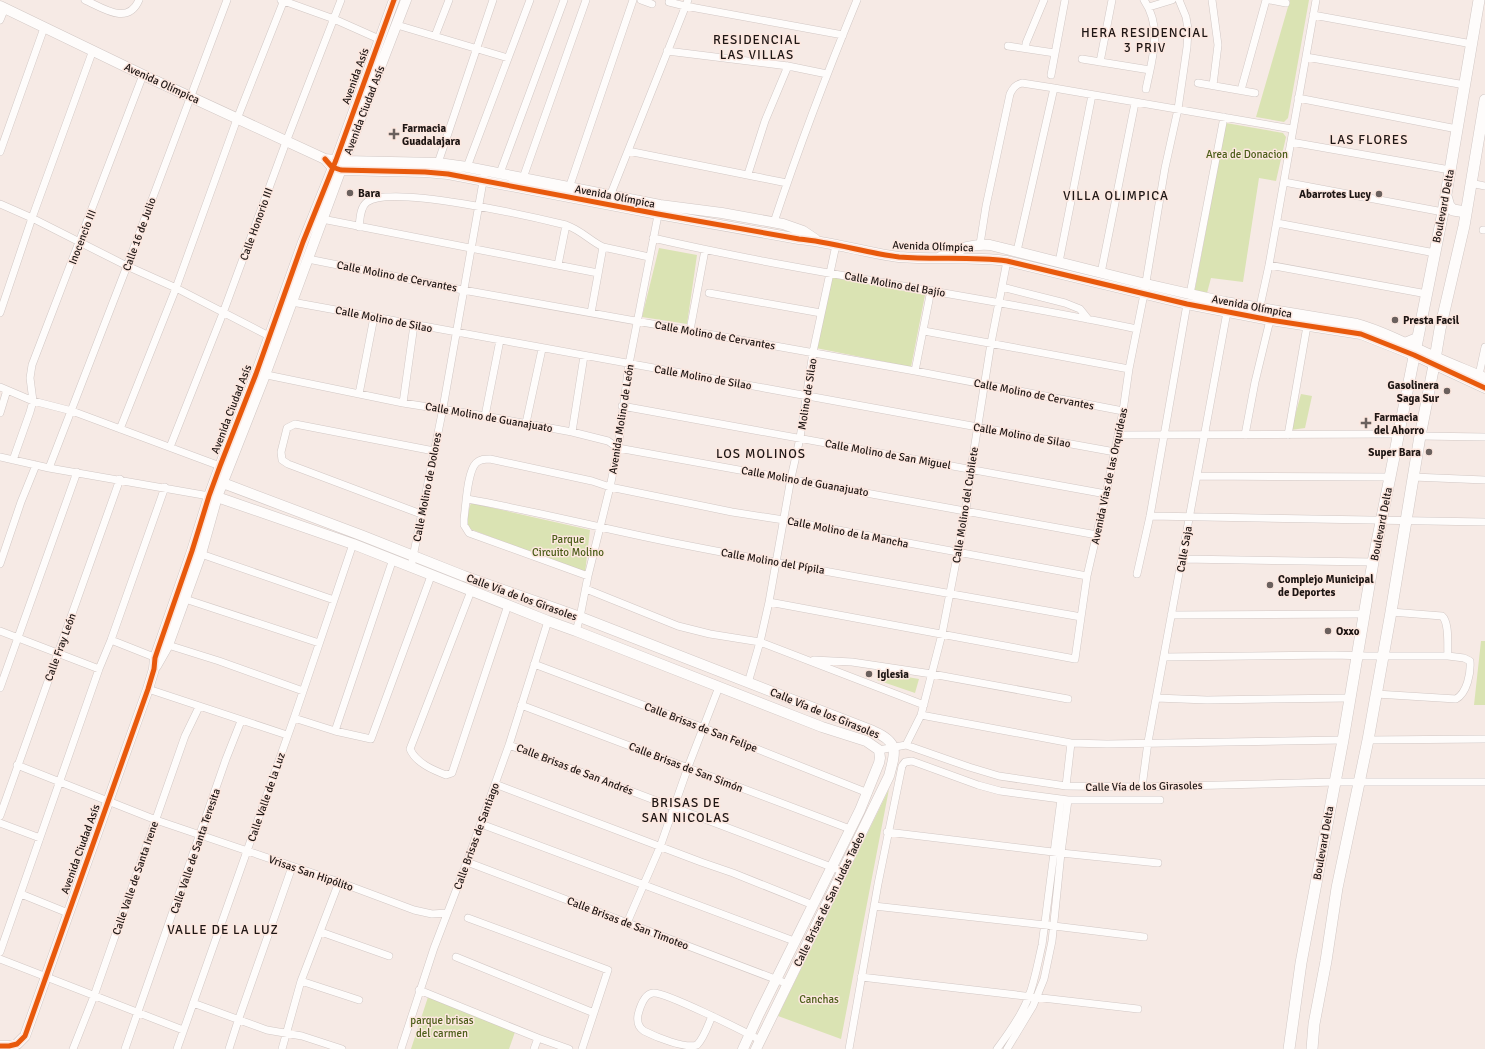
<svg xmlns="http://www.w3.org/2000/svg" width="1485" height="1049" font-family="Signika,sans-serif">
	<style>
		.green { fill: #dae3b3 }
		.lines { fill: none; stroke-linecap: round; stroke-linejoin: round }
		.street-casing { stroke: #d1c7c4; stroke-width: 8 }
		.secondary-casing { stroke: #d1c7c4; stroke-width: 11 }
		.primary-casing { stroke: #d1c7c4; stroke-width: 12 }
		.street { stroke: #fefcfb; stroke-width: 7 }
		.secondary { stroke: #fefcfb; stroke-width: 10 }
		.primary { stroke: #fefcfb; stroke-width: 11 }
		.cycleway-casing { stroke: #fce7df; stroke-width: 8 }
		.cycleway { stroke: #e8590c; stroke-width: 5 }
		.poi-dot { fill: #6a605d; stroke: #fce7df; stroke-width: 1.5 }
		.labels { text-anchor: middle; stroke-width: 3; stroke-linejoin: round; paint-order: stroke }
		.street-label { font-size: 11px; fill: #1e1614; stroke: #fce7df }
		.poi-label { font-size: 11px; font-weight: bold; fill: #1e1614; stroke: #fce7df; text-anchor: start }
		.park-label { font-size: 11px; fill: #4b5d18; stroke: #fce7df }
		.quarter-label { font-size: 13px; letter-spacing: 1px; fill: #1e1614; stroke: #fce7df }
	</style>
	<rect width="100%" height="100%" fill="#f6eae5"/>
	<path class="green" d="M1290 0H1309L1288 118 1284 122 1256 117Z
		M1226 123 1283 133 1286 137 1276 181 1259 178 1243 282 1211 278 1207 293 1195 291V289Z
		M659 248 697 255 687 324 642 317Z
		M831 277 925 295 911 367 816 348Z
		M1301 394 1312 396 1305 428 1291 430Z
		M471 503 590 530 585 573 465 527V521Z
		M1481 641H1485V705H1474Z
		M878 672 919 679 915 693 877 680Z
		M889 789 841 1039 778 1016Z
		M428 997 515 1032 509 1049H411Z"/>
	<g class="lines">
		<g class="street-casing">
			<path id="street" d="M85 0C103 8 128 26 139 0
				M281 0 334 19 379 39
				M641 0 652 4
				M1144 0C1163 28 1152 59 1146 89
				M1212 0 1218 45 1213 85
				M1270 0 1286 3
				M669 2 685 6 843 35
				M1149 7 1172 0
				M1313 15 1472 44
				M0 20 5 8
				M397 25 508 58
				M435 36 449 0
				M1008 46 1055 53
				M1026 48V43L1044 0
				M667 51 788 66 827 74
				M1306 57 1465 85
				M1082 59 1150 70
				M1100 62 1112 0
				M1051 75 1065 0
				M1198 83 1255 93
				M1241 90 1266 0
				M1298 98 1457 129
				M1291 142 1450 170
				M628 151 787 183
				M0 152 44 28
				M438 163 493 0
				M467 167 530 0
				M500 173 564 0
				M748 174 765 121 788 66
				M523 178 586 0
				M1284 182 1443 212
				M1470 183 1485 186
				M569 188 633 0
				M610 196 688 0
				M0 204 32 218 127 266 176 288 269 336
				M322 219 598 273
				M774 222C799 147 827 73 857 0
				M1277 223 1435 253
				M359 227C360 219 360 207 367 202 391 184 533 217 566 225 581 230 590 241 603 247L649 257
				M1483 230H1485
				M653 238C813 275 976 295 1137 329
				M980 244 986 206 1010 94C1013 88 1015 85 1022 83L1054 88 1292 129
				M1017 251 1054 88
				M308 259 463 290 915 371 1123 411
				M1059 262 1092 95
				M558 265 566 225
				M1269 265 1427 294
				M1101 273 1135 103
				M1002 287 1065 303 1080 309 1088 319
				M709 293 821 313
				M1190 294 1224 117
				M292 302 1115 452
				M1259 311 1269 265 1316 0
				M0 313 32 218 93 50
				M591 313 603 247
				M690 330 705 250
				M924 331 1129 369
				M915 371 931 290
				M262 374 403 403 485 416 572 432 608 441 618 448 1097 535
				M1479 375 1485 347
				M0 387 33 401 72 411 220 466
				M359 394 374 317
				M403 403 414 325
				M622 406 1106 494
				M0 413 7 390
				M485 416 500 340
				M526 423 542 349
				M120 429 176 288 237 119 284 0
				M572 432 584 356
				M1118 435 1398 434
				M1245 435 1255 382 1270 320
				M1288 435 1307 326
				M1420 436 1485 437
				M170 447 223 313 286 142 341 0
				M0 457 49 468 209 496
				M13 460 30 412 33 401 30 378 32 365 143 75
				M49 468 127 266 227 0
				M1197 476 1390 477
				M1413 477 1485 480
				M467 499C540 512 612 531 685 545 817 571 949 593 1081 617
				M421 514 288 464 282 460 281 452 287 428 295 424 434 451
				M1150 516 1485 522
				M201 554 334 600
				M1182 559 1373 562
				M0 564 21 502 36 465
				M411 567 443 408 484 176
				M1137 574 1150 516 1187 304
				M588 576 469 533 464 525V519C466 506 467 472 476 463 480 459 485 459 490 459L592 481 610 487 732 512 784 520 1087 576
				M586 589 678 626 710 634 760 642 924 705
				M471 591 410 749C416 763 433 770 446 775L452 773 508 605
				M185 599 319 643
				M769 602 1075 659 1087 576 1106 494 1123 411 1129 369 1144 294 1165 168 1178 109 1184 68 1187 47 1188 29 1186 17 1179 0
				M1391 612 1442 616C1450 623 1447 646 1448 656
				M1171 615 1364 614
				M0 631 99 669
				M576 631 580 617 588 576 610 487 618 448 629 364 659 210
				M111 640 159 659
				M168 645 219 661 303 691
				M1164 657 1334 655 1367 656H1448L1464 658 1470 661C1471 673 1467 693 1456 699L1376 694
				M814 660 852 662 932 674 1068 699
				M534 664 704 728 868 793
				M748 683 760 642 769 602 791 478 800 438 813 352 836 245
				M0 688 77 472
				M148 689 287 735
				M1156 698 1207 700 1350 698
				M521 705 850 829
				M921 715 1071 743 1107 744 1343 740
				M294 718 335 731 371 739 431 576
				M335 731 393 559
				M1368 740 1485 739
				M509 745 842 871
				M906 745 921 715 942 634 966 510 971 469 991 343 1007 261
				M879 750 906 745 969 767 999 776 1066 786 1142 787 1335 782H1485
				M17 765 156 820 339 882 414 910 432 914 447 913
				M495 784 701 862 733 873 813 905
				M1066 786 1071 743
				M1142 787 1148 742 1227 312
				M0 816 120 479
				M0 823 40 838
				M481 824 794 941
				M887 832 1061 853 1158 863
				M467 862 788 984
				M21 894 68 913
				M874 906 1054 926 1144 937
				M468 918 608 970 582 1049
				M627 923 660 847 688 767 719 687
				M321 932 389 956
				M0 952 99 669 111 640 165 487
				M456 957 594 1013
				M0 959 183 1030
				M861 977 1138 1009
				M301 981 359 1000
				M419 990 538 1038 569 1049
				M193 1003 267 1030 302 1036 342 1049
				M712 1016C708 1025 704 1038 697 1045 685 1049 656 1037 644 1031 638 1027 637 1021 638 1015 640 1007 644 994 653 993 664 991 745 1032 760 1040
				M73 1049 94 996 185 736 199 707
				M125 1049 226 759 241 721
				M177 1049 294 718 353 544
				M229 1049 238 1021 292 867
				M282 1049 301 981 339 882
				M401 1049 434 948 467 862 509 745 548 621
				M534 1049 538 1038
				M849 1049 878 884 902 766 905 762 912 761 978 785 1000 791 1068 800H1160
				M997 1049C1009 1033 1022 1015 1029 996 1035 980 1038 962 1042 945L1061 799
				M1007 1049 1033 1006 1044 979 1052 941 1061 853 1068 800"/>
		</g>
		<g class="secondary-casing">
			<path id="secondary" d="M0 6 143 75 325 159 344 161 438 163 467 167 660 205 722 213 783 224 803 231 815 239
				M325 159 332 167 341 170 425 172 448 174 658 214 799 239C833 242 866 253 899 257 935 260 971 256 1007 261L1187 304 1270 320 1361 334 1414 355 1485 388
				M940 257C957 250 972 243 990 245L1146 284 1225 302 1357 324C1380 330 1401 341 1422 351 1443 361 1464 369 1485 378
				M215 480 363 536 464 576 580 617 873 731C899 742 896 751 889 776L756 1049
				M209 496 217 497 353 544 548 621 576 631 822 727 866 741 879 750 880 758 879 763 860 810 759 1014 743 1049
				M156 666 168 645 201 554 217 497 265 375 344 161 406 0
				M0 1046H9L17 1044 25 1036 148 689 154 669 155 658 158 649 192 551 209 496 220 466 256 374 303 242 336 160 394 0"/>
		</g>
		<g class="primary-casing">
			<path id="primary" d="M1446 196 1449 206 1453 210 1466 212
				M1406 343 1418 338
				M1289 1049 1301 963 1343 740 1373 562 1443 212 1479 0
				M1312 1049 1314 1024 1326 961 1337 888 1368 740 1391 612 1420 436 1434 365 1440 329 1464 226 1485 100"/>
		</g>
		<use href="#street" class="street"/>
		<use href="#secondary" class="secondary"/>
		<use href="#primary" class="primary"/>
		<g class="cycleway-casing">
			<path id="cycleway" d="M325 159 332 167 341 170 425 172 448 174 658 214 799 239C833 242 866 253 899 257 935 260 971 256 1007 261L1187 304 1270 320 1361 334 1414 355 1485 388
				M0 1046H9L17 1044 25 1036 148 689 154 669 155 658 158 649 192 551 209 496 220 466 256 374 303 242 336 160 394 0"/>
		</g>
		<use href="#cycleway" class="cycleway"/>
	</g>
	<g class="poi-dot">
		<path d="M392 128h4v4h4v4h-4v4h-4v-4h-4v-4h4z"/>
		<circle cx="350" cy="193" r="4"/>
		<circle cx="1379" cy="194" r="4"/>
		<circle cx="1395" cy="320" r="4"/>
		<circle cx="1447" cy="391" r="4"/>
		<path d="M1364 417h4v4h4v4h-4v4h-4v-4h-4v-4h4z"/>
		<circle cx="1429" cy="452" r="4"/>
		<circle cx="1270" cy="585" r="4"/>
		<circle cx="1328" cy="631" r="4"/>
		<circle cx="869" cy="674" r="4"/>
	</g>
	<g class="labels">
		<g class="street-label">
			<text transform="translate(355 76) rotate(-70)" y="4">Avenida Asís</text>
			<text transform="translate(162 83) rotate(25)" y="4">Avenida Olímpica</text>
			<text transform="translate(364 110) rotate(-69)" y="4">Avenida Ciudad Asís</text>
			<text transform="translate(615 196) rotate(11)" y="4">Avenida Olímpica</text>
			<text transform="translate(1443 206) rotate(-79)" y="4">Boulevard Delta</text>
			<text transform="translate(256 224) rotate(-70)" y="4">Calle Honorio III</text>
			<text transform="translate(139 234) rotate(-70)" y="4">Calle 16 de Julio</text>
			<text transform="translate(82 237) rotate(-69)" y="4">Inocencio III</text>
			<text transform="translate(933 246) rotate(2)" y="4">Avenida Olímpica</text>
			<text transform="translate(397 276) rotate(11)" y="4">Calle Molino de Cervantes</text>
			<text transform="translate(895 284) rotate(10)" y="4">Calle Molino del Bajío</text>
			<text transform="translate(1252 306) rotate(11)" y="4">Avenida Olímpica</text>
			<text transform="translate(384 319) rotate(11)" y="4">Calle Molino de Silao</text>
			<text transform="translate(715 335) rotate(10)" y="4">Calle Molino de Cervantes</text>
			<text transform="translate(703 377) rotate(10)" y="4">Calle Molino de Silao</text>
			<text transform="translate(807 394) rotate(-81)" y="4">Molino de Silao</text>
			<text transform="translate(1034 394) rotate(11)" y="4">Calle Molino de Cervantes</text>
			<text transform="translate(231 409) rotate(-69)" y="4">Avenida Ciudad Asís</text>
			<text transform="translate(489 417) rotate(10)" y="4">Calle Molino de Guanajuato</text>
			<text transform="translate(621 419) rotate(-81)" y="4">Avenida Molino de León</text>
			<text transform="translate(1022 435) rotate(10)" y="4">Calle Molino de Silao</text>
			<text transform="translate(888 454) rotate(10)" y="4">Calle Molino de San Miguel</text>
			<text transform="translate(1109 476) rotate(-78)" y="4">Avenida Vías de las Orquídeas</text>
			<text transform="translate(805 481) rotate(10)" y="4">Calle Molino de Guanajuato</text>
			<text transform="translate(427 487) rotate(-79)" y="4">Calle Molino de Dolores</text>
			<text transform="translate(965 505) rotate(-81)" y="4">Calle Molino del Cubilete</text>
			<text transform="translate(1381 524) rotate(-79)" y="4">Boulevard Delta</text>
			<text transform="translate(848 532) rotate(11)" y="4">Calle Molino de la Mancha</text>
			<text transform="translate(1184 549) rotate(-80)" y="4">Calle Saja</text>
			<text transform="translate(773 561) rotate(10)" y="4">Calle Molino del Pípila</text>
			<text transform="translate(522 597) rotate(20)" y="4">Calle Vía de los Girasoles</text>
			<text transform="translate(60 647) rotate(-70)" y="4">Calle Fray León</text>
			<text transform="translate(825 713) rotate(22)" y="4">Calle Vía de los Girasoles</text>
			<text transform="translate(701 727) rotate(21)" y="4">Calle Brisas de San Felipe</text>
			<text transform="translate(686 767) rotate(21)" y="4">Calle Brisas de San Simón</text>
			<text transform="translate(575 769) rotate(21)" y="4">Calle Brisas de San Andrés</text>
			<text transform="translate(1144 786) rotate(-1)" y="4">Calle Vía de los Girasoles</text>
			<text transform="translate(266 797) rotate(-71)" y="4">Calle Valle de la Luz</text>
			<text transform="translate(476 836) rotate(-70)" y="4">Calle Brisas de Santiago</text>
			<text transform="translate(1323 843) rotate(-80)" y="4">Boulevard Delta</text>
			<text transform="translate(80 849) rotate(-70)" y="4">Avenida Ciudad Asís</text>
			<text transform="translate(195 851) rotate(-71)" y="4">Calle Valle de Santa Teresita</text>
			<text transform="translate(311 873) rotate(19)" y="4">Vrisas San Hipólito</text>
			<text transform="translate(135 878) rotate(-71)" y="4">Calle Valle de Santa Irene</text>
			<text transform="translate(829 899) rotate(-64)" y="4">Calle Brisas de San Judas Tadeo</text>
			<text transform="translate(628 923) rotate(21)" y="4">Calle Brisas de San Timoteo</text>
		</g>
		<g class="poi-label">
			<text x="402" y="132">Farmacia<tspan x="402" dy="13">Guadalajara</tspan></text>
			<text x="358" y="197">Bara</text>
			<text x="1371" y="198" text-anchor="end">Abarrotes Lucy</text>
			<text x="1403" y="324">Presta Facil</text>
			<text x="1439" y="389" text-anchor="end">Gasolinera<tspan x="1439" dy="13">Saga Sur</tspan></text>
			<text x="1374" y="421">Farmacia<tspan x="1374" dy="13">del Ahorro</tspan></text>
			<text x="1421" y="456" text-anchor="end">Super Bara</text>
			<text x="1278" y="583">Complejo Municipal<tspan x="1278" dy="13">de Deportes</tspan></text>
			<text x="1336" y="635">Oxxo</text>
			<text x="877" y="678">Iglesia</text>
		</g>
		<g class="park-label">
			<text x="1247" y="158">Area de Donacion</text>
			<text x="568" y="543">Parque<tspan x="568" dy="13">Circuito Molino</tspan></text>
			<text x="819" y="1003">Canchas</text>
			<text x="442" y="1024">parque brisas<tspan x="442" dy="13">del carmen</tspan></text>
		</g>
		<g class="quarter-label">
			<text x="1145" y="37">HERA RESIDENCIAL<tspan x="1145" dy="15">3 PRIV</tspan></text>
			<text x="757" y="44">RESIDENCIAL<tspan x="757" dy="15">LAS VILLAS</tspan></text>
			<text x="1369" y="144">LAS FLORES</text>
			<text x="1116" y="200">VILLA OLIMPICA</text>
			<text x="761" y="458">LOS MOLINOS</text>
			<text x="686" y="807">BRISAS DE<tspan x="686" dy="15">SAN NICOLAS</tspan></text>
			<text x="223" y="934">VALLE DE LA LUZ</text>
		</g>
	</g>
</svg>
